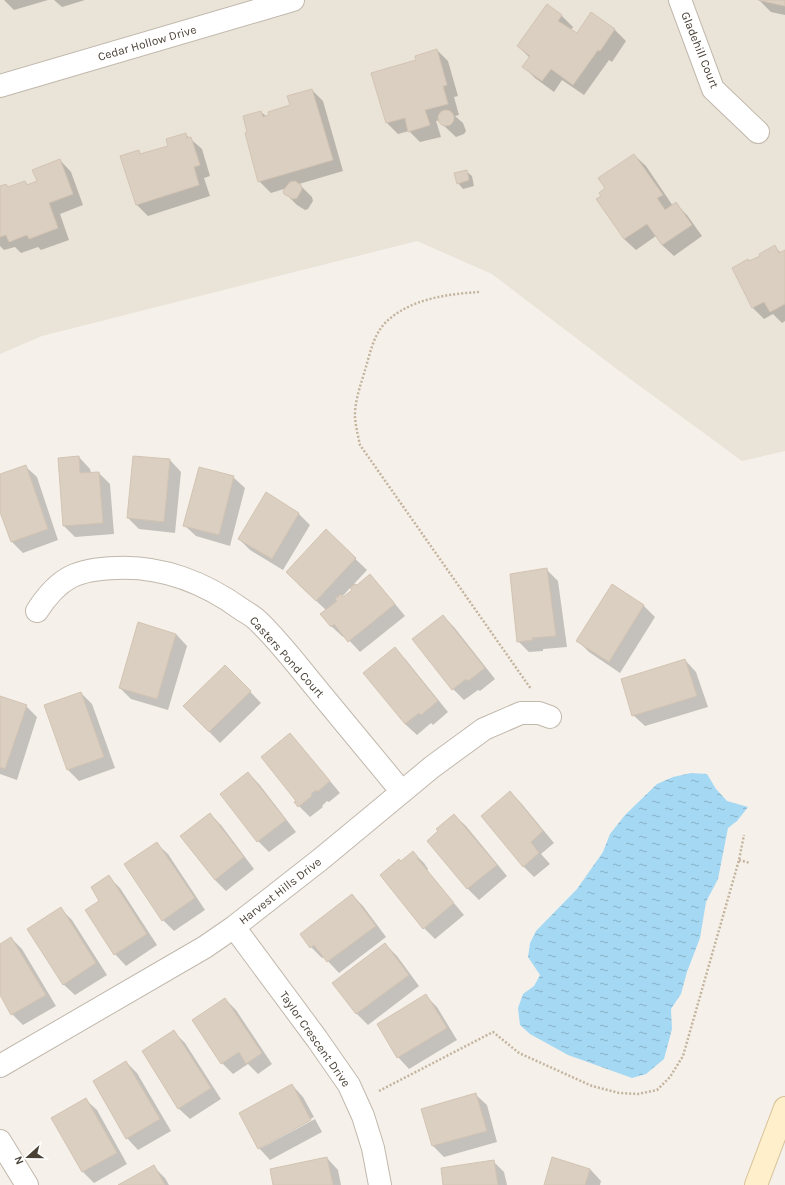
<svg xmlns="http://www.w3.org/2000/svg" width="785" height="1185" font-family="Karla,sans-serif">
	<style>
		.residential { fill: #e9e3d8 }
		.water { fill: url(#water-ripples) }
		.shadow { fill: #0003; fill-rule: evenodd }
		.building { fill: #dbcfc2; stroke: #d3c4b2 }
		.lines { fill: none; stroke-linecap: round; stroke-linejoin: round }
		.street-casing { stroke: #c1b8ac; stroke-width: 24 }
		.secondary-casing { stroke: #d7c299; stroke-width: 24 }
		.path { stroke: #c4b39d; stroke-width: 2.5; stroke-dasharray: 2 2; stroke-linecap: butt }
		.street { stroke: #fff; stroke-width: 22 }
		.secondary { stroke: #ffefca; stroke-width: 22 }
		.labels { text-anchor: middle; stroke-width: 3; stroke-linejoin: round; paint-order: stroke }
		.street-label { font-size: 12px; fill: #4a4237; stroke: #fff }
	</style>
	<defs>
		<pattern id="water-ripples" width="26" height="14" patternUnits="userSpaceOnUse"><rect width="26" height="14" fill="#a5d8f3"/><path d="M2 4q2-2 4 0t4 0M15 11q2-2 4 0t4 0" fill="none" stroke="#88b1c6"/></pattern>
	</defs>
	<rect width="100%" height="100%" fill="#f5f1ea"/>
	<path class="residential" d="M0 0H785V451L742 461 618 370 492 274 417 241 42 336 0 354Z"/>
	<path class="water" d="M691 773 707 774 716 789 727 801 748 807 737 821 728 828 718 879 706 902 700 938 687 972 681 994 671 1009 672 1029 664 1059 646 1074 632 1078 568 1055 530 1034 520 1025 518 1008 523 994 534 986 540 975 528 957 530 943 536 931 577 889 603 852 610 834 625 815 657 784 673 777Z"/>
	<path class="shadow" d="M4 0H48L14 10Z
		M54 0H85L62 7Z
		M759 0H785V15L771 12Z
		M547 5 562 16 573 27 571 30 577 35 592 14 615 30 626 41 612 62 609 60 584 95 562 80 554 92 535 78 524 67 530 58 518 46Z
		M437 50 448 61 458 96 454 97 459 115 455 116 463 123 466 131 464 134 456 137 442 124 441 120 436 121 441 137 420 142 409 131 398 134 387 123 417 60Z
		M312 90 323 101 343 171 299 184 312 197 313 201 308 209 305 210 297 205 285 193 287 188 271 193 259 181 261 112 267 117 291 106Z
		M185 134 202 149 210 176 204 178 210 196 148 216 136 204 138 151 142 155 169 146Z
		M634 155 646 166 673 206 676 204 687 215 702 236 674 256 662 245 656 236 636 250 624 239 602 196 607 189Z
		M60 160 71 172 83 205 60 214 69 240 41 250 38 247 21 253 15 247 4 250 0 246V187L6 185 9 188 25 182 28 185 38 182Z
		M466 171 472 176 474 186 463 189 458 183Z
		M775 247 781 253 785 251V321L782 323 773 314 764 319 753 308 733 268 750 262 762 256Z
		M79 457 90 469 91 473H99L110 484 114 534 75 537 64 526Z
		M170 460 181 472 175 533 139 529 128 518Z
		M25 466 37 477 58 540 23 553 11 541 0 509V475Z
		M233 477 245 488 230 546 196 536 184 525Z
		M266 494 299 514 310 525 283 570 250 550 239 539Z
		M326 531 367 570 354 584 357 586 370 576 381 587 405 616 360 652 345 636 343 637 331 626 326 610 298 584ZM351 587 353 590 342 598H341Z
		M547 570 558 581 567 647 543 649V651L529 652 518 641Z
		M612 586 644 606 655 617 620 673 589 652 578 641Z
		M443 616 454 627 495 679 480 691 478 690 464 700 453 689Z
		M176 634 187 646 168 710 131 699 120 688Z
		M395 649 406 660 448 712 433 725 431 723 417 735 405 724Z
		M685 660 696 672 708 707 645 726 633 715Z
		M225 666 261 703 220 743 184 706Z
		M81 693 92 704 115 768 79 781 68 770 45 706Z
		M0 697 26 706 37 717 17 780 0 774Z
		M290 734 301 746 340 793 329 802 327 801 322 806 323 807 310 817 299 806Z
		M248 773 259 784 296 832 269 852 258 841 222 794Z
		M510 792 521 803 554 843 541 854 550 864 534 877 523 866Z
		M210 814 221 825 254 869 226 891 215 880Z
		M454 815 466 826 507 876 479 900 468 889 428 841Z
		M156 843 168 854 205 910 174 931 163 920Z
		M413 852 424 863 428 869 427 871 464 915 435 939 424 928 401 862Z
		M109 877 120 888 157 945 126 966 115 954Z
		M352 895 363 906 386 937 339 973 324 957 322 958 311 947 302 934Z
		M61 909 72 920 107 975 75 995 63 984Z
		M11 938 22 949 56 1006 23 1025 12 1014 0 993V945Z
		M385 944 397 956 419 986 368 1025 356 1013Z
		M426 996 437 1007 457 1040 409 1069 398 1057 378 1025Z
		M225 999 236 1010 272 1064 258 1074 248 1064 233 1074 222 1063Z
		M174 1032 185 1043 221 1099 190 1119 178 1108Z
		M126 1062 137 1073 171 1131 138 1150 127 1138 94 1081Z
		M292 1085 303 1097 314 1117 261 1146V1148L315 1119 322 1132 270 1160 259 1148Z
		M475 1094 487 1105 497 1142 444 1157 433 1146 423 1109Z
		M85 1099 97 1110 127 1164 94 1183 83 1172 52 1118Z
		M327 1158 338 1170 341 1185H274Z
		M493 1161 504 1172 507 1185H444Z
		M154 1167 165 1178 169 1185H120Z
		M590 1169 601 1181 600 1185H545Z"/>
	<path class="building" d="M758 0H785V6Z
		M547 4 562 15 558 21 577 33 591 12 615 29 600 51 598 50 573 85 551 69 542 81 522 67 530 56 517 46Z
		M437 49 447 85 443 86 448 104 425 110 430 125 408 132 405 118 386 123 371 73 416 60 415 56Z
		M312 89 333 160 258 182 245 133 247 132 243 116 261 111 263 117 269 115 268 112 290 105 287 96Z
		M438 118a8 8 0 1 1 16 0a8 8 0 1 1-16 0Z
		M186 133 187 138 191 137 200 165 194 167 199 185 136 205 120 156 139 150 140 154 168 146 166 139Z
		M634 154 663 195 657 198 665 210 676 202 692 225 662 245 647 224 624 239 596 199 601 196 599 193 605 188 598 178Z
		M60 159 73 194 49 203 58 228 29 239 27 235 9 242 6 235 0 237V186L6 184 8 187 25 181 27 185 37 181 32 170Z
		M467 170 469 180 457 184 454 173Z
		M295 181 301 185 302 189 297 198 293 199 284 194 283 191 290 182Z
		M775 245 779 253 785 250V304L770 312 764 302 752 308 732 268 748 259 749 261 760 256 759 254Z
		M79 456 80 473 99 472 103 523 63 526 58 458Z
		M133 456 170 459 164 522 127 518Z
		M26 465 48 529 11 542 0 512V474Z
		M199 467 234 476 219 535 183 526Z
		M266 492 299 513 272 559 238 539Z
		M326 529 356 558 316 601 286 572Z
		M547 568 556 636 532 638 533 640 517 642 510 574Z
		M370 574 395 604 348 642 334 624 331 627 320 614 337 601 335 599 341 594 343 597 352 590 350 588 355 584 357 585Z
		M612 584 644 605 609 662 576 641Z
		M443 615 485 668 468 681 466 679 452 690 412 639Z
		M138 622 176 634 157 699 119 688Z
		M395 647 438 701 421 715 419 713 405 724 363 673Z
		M685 659 697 696 632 716 621 679Z
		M225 665 251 691 209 732 183 706Z
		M81 692 104 757 67 770 44 705Z
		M0 696 27 705 5 769 0 767Z
		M290 733 330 781 317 792 316 790 311 794 312 796 298 807 294 802 296 801 261 757Z
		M248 772 286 820 257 842 220 794Z
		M510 791 543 831 531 842 539 853 523 867 481 816Z
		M210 813 244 857 215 880 180 836Z
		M454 814 497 865 467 889 427 841 438 831 436 829Z
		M157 842 195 898 162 921 124 864Z
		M413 851 418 857 417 858 454 903 423 929 380 875 399 859 401 861Z
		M109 875 147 934 114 955 85 910 99 901 91 887Z
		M352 894 376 926 327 962 314 945 310 948 300 934Z
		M61 907 96 963 63 985 27 929Z
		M11 937 46 995 11 1015 0 995V944Z
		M385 943 409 975 356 1014 332 983Z
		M426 994 447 1028 397 1058 377 1024Z
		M225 998 262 1053 246 1064 239 1052 221 1064 192 1020Z
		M174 1030 211 1088 178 1109 142 1051Z
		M126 1061 160 1119 126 1139 93 1081Z
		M292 1084 311 1120 258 1149 239 1113Z
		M476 1093 487 1131 432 1146 421 1109Z
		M86 1098 117 1153 82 1172 51 1118Z
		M327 1157 333 1185H273L270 1169Z
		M552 1157 590 1169 585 1185H544Z
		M494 1160 498 1185H443L441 1168Z
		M154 1165 165 1185H118Z"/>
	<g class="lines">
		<g class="street-casing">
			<path id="street" d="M680 0 713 89 758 132
				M0 86 293 0
				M37 611C59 577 77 569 117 568 162 566 205 583 241 609 247 613 253 616 258 621 281 643 301 670 321 694 348 727 375 759 402 792
				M234 927 317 1039 349 1085 363 1116 373 1148 380 1185
				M0 1066 205 947 234 927 321 859 432 767 484 729 521 713H539L550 717
				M0 1141 27 1185"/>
		</g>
		<g class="secondary-casing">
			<path id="secondary" d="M756 1185 785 1108"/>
		</g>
		<path class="path" d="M479 292C447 294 409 299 385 323 373 336 370 354 365 370 361 384 354 403 355 418 356 427 358 436 360 445L531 689
			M739 860 750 863
			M379 1091 493 1032 519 1053 592 1086 619 1093 638 1094 657 1090 670 1077 683 1056 739 860 744 835"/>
		<use href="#street" class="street"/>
		<use href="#secondary" class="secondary"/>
	</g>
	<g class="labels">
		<g class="street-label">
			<text transform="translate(147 43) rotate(-16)" y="4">Cedar Hollow Drive</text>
			<text transform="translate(700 50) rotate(68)" y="4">Gladehill Court</text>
			<text transform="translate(287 657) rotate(48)" y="4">Casters Pond Court</text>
			<text transform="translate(280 891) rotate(-38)" y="4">Harvest Hills Drive</text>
			<text transform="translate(315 1039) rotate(55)" y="4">Taylor Crescent Drive</text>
		</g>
	</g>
	<g transform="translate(28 1157) rotate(249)" stroke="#ffffff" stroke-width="3" paint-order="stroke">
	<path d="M0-3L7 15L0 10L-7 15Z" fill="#4a4237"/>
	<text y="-6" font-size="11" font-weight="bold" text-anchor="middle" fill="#4a4237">N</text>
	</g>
</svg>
